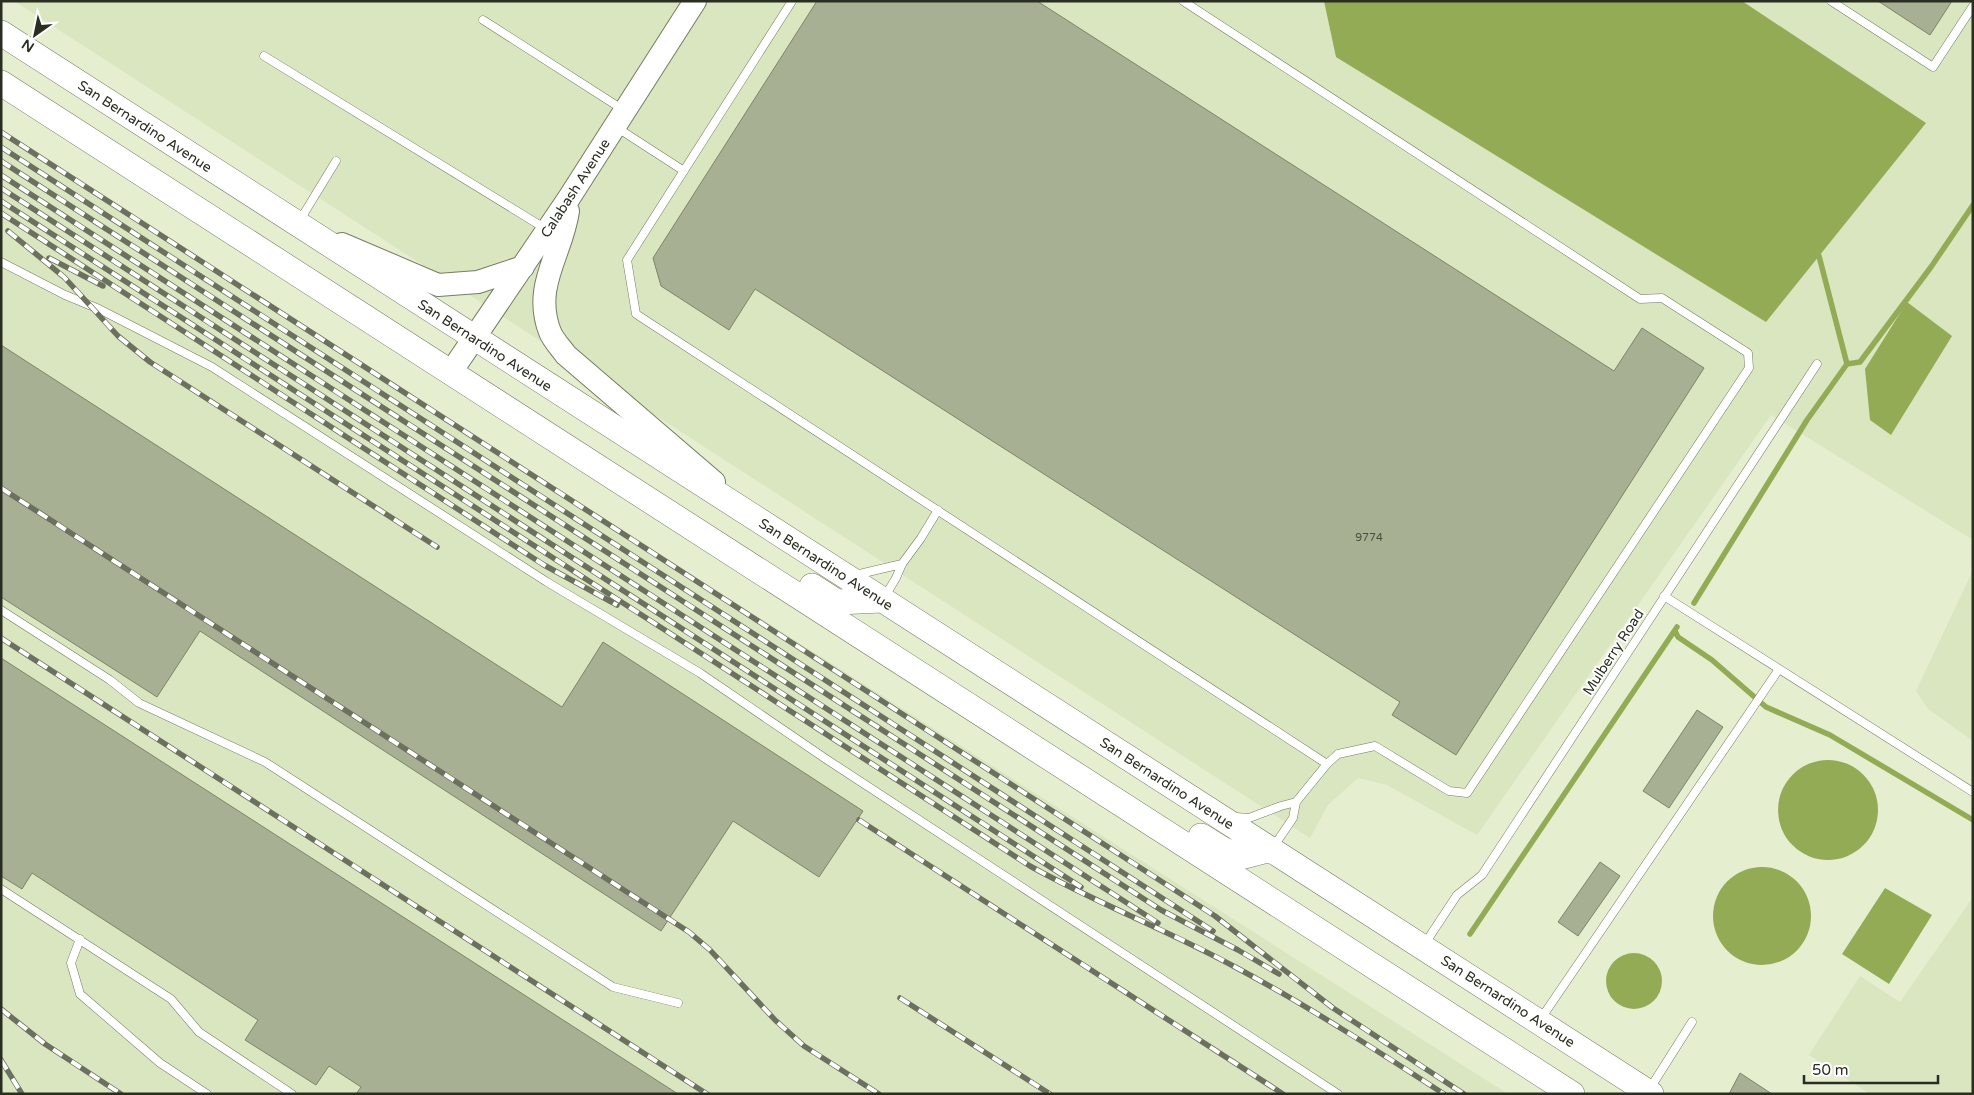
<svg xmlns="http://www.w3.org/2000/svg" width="1974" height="1095" font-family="'Varela Round',sans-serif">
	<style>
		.built { fill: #d9e6c0 }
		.water { fill: #94ab56 }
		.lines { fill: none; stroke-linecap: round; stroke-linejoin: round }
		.stream { stroke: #94ab56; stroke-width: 5.5 }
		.building { fill: #a7b093; stroke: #7c8569 }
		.lane-casing { stroke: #757d62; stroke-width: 9 }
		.secondary-casing { stroke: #757d62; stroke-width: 24 }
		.primary-casing { stroke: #757d62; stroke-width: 26 }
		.lane { stroke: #fff; stroke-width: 8 }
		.secondary { stroke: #fff; stroke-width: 22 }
		.primary { stroke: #fff; stroke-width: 25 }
		.rail-casing { stroke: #6b715e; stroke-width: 5.5 }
		.rail { stroke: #fff; stroke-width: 4; stroke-dasharray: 11; stroke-linecap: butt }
		.labels { text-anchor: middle; stroke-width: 4; stroke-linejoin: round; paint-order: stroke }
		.number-label { font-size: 11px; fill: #494e3e }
		.street-label { font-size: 14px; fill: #2a2e22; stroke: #fff }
	</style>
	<rect width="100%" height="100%" fill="#e5efd0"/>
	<path class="built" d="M14 1H1973V540L1771 415 1477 835 1387 785 1358 778 1328 805 1310 838Z
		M1 135 1508 1094H1Z
		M1973 570V741L1928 709 1916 691Z
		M1973 897V1094H1870L1809 1055 1860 976 1900 1002Z"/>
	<path class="water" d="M1324 1H1742L1926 123 1766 322 1336 57Z
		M1907 302 1952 336 1891 435 1870 420 1865 369Z
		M1778 810a50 50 0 1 1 100 0a50 50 0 1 1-100 0Z
		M1713 916a49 49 0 1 1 98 0a49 49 0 1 1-98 0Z
		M1885 888 1932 915 1889 984 1842 954Z
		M1606 981a28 28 0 1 1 56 0a28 28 0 1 1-56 0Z"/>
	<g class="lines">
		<path class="stream" d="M1847 364 1860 362 1931 267 1973 205
			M1694 603 1807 420 1847 364 1819 256
			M1675 631 1678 637 1712 660 1766 707 1830 735 1973 820
			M1470 934 1677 627"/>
	</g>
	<path class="building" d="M817 1H1037L1614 371 1642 328 1704 368 1456 755 1392 715 1400 702 755 289 729 330 661 286 653 258Z
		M1878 1H1952L1930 35Z
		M1 345 562 707 603 642 863 811 819 877 733 821 661 931 200 631 157 697 1 597Z
		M1 658 678 1094H356L361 1087 329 1066 316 1085 245 1040 258 1020 32 873 22 889 1 876Z
		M1697 710 1723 727 1669 808 1643 791Z
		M1600 862 1620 876 1578 936 1558 922Z
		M1740 1073 1772 1094H1729Z"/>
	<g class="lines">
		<g class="lane-casing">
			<path id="lane" d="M792 1 627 260 636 314 1327 764
				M1183 1 1640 299 1662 298 1748 353 1749 368 1467 793 1449 791 1375 746 1338 754 1327 764 1296 802 1293 818 1274 846
				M1831 1 1933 67 1973 6
				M483 20 622 109
				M264 56 546 229
				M616 127 684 171
				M300 220 336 161
				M1 262 65 295 99 309 212 367 547 582 700 673 826 759 1338 1094
				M855 575 902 564
				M1664 596 1973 792
				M884 598 896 578 902 564 921 538 938 510
				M1 610 110 680 139 703 265 762 613 987 678 1003
				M1236 817 1249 818 1281 806 1296 802
				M1 889 171 999 199 1032 292 1094
				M80 939 71 963 80 994 160 1063 207 1094
				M1424 945 1457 895 1482 875 1817 364
				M1540 1020 1779 669
				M1649 1090 1692 1022"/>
		</g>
		<g class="secondary-casing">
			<path id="secondary" d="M568 211C562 254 532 286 550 332 553 340 561 348 566 355L714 482
				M342 244 438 285 478 282 523 267
				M451 372 569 198 695 1"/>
		</g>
		<g class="primary-casing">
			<path id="primary" d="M1 33 1651 1094
				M1 83 1572 1094
				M812 586 837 602 882 600
				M1201 836 1222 849 1241 857 1271 849"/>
		</g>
		<use href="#lane" class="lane"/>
		<use href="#secondary" class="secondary"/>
		<use href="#primary" class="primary"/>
		<g class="rail-casing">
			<path id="rail" d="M1 132 1215 916 1333 1008 1464 1094
				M1 147 1213 931
				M1 161 1161 910 1238 950 1279 974
				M1 175 1158 923
				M1 188 1081 887
				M1 201 1030 866C1098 904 1170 931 1237 968 1308 1006 1376 1050 1444 1094
				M1 213 544 565 617 605
				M8 231 64 277 118 336 150 362 437 547
				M49 258 103 286
				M1 488 689 932 710 950 775 1020 804 1046 879 1094
				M1 638 707 1094
				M859 820 1283 1094
				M900 998 1050 1094
				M1 1009 45 1044 121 1094
				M1 1060 22 1094"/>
		</g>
		<use href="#rail" class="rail"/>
	</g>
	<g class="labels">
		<g class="number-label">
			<text x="1369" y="541">9774</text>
		</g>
		<g class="street-label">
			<text transform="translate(145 126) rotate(33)" y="5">San Bernardino Avenue</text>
			<text transform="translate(575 188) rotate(-57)" y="5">Calabash Avenue</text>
			<text transform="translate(485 345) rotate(33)" y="5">San Bernardino Avenue</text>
			<text transform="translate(826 564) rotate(33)" y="5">San Bernardino Avenue</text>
			<text transform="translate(1613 652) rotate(-57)" y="5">Mulberry Road</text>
			<text transform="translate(1167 783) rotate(33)" y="5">San Bernardino Avenue</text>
			<text transform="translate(1508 1001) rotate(33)" y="5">San Bernardino Avenue</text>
		</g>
	</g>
	<rect width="1974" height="1095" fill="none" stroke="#2a2e22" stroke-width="5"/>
	<g transform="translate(35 35) rotate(213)" stroke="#ffffff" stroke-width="4" paint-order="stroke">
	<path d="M0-4L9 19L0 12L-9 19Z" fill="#2a2e22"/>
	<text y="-8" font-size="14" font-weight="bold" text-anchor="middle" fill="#2a2e22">N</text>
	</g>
	<path d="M1804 1075v8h134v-8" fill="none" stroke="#2a2e22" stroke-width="2.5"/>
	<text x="1812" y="1075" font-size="15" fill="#2a2e22" stroke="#ffffff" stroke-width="4" paint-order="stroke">50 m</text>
</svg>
